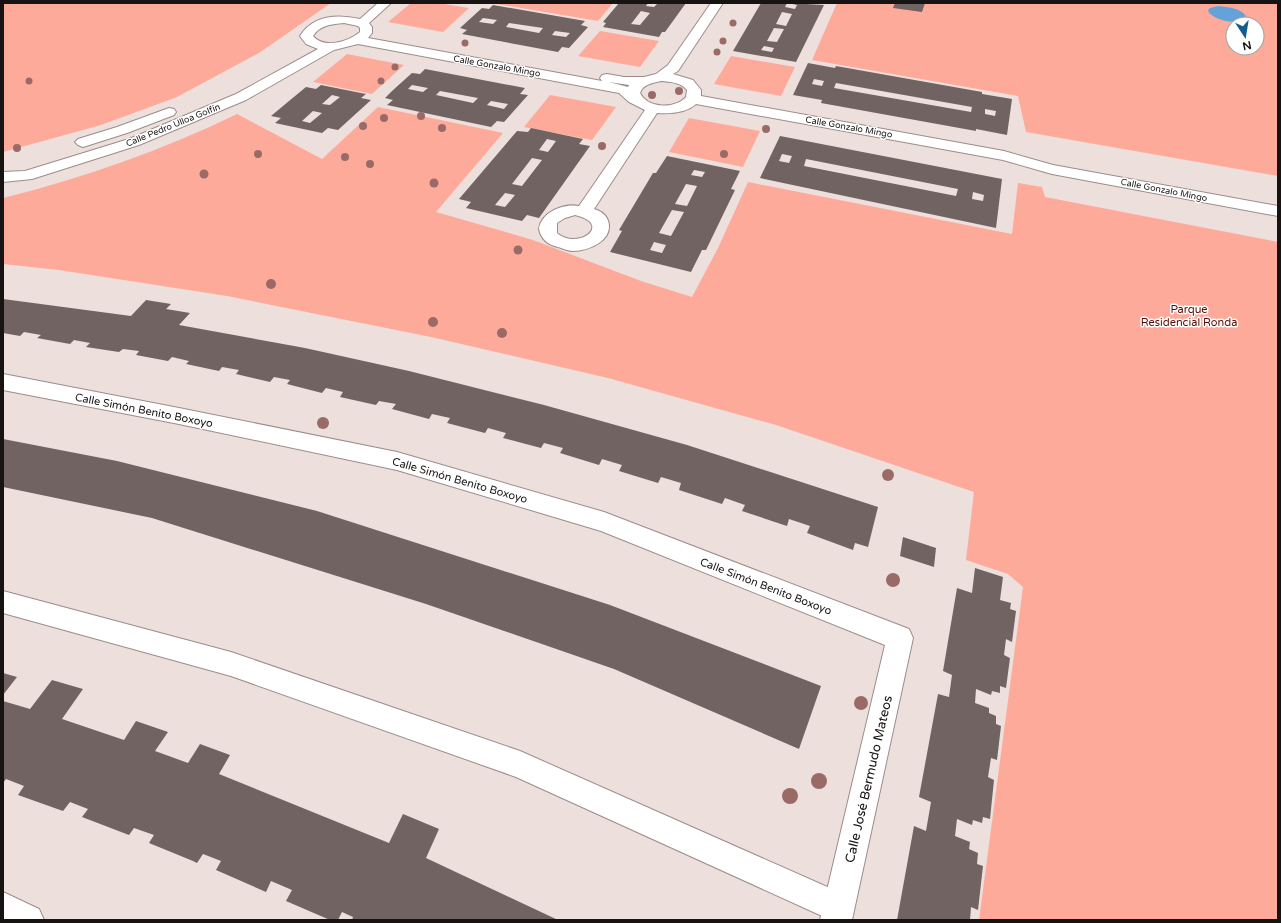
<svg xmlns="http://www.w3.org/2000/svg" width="1281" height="923" font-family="'Varela Round',sans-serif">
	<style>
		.green { fill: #feaa9b; fill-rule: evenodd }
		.water { fill: #64a3da }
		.building { fill: #706361; fill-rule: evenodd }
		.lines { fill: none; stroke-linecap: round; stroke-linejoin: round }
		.pedestrian-casing { stroke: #9b8d8b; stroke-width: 2 }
		.minor-casing { stroke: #9b8d8b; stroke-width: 2 }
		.pedestrian { fill: #fff; fill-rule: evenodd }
		.minor { fill: #fff; fill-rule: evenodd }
		.tree { fill: #9a6b66 }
		.labels { text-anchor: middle; stroke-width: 3; stroke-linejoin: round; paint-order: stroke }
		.far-street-label { font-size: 9px; fill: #181313; stroke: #fff }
		.park-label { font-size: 11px; fill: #560c05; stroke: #fff }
		.street-label { font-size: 11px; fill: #181313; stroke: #fff }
		.near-street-label { font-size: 13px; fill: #181313; stroke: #fff }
	</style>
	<rect width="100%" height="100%" fill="#eddfdc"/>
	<path class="green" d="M3 3H331L259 53 177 97 101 125 3 152Z
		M411 3H438L469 8 443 32 388 22Z
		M491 3H613L598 21Z
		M837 3H1278V176L1026 132 1018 96 812 60ZM1233 24H1257V48H1233Z
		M600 31 659 41 640 67 578 56Z
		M347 54 404 65 372 94 313 82Z
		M731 56 795 67 781 96 714 84Z
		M550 95 616 107 592 140 524 127Z
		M378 107 503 133 436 212 533 240 641 281 692 297 718 248 748 182 1012 234 1018 183 1042 187 1045 197 1278 242V920H979L1023 587 1008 574 966 560 974 492 776 425 608 378 431 337 227 296 59 270 3 264V198C83 178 163 150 237 114L322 159Z
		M689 118 760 131 743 167 669 152Z"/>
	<path class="water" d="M1218 6C1227 7 1243 8 1247 18L1245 20C1234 24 1218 21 1209 13L1208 10 1210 8Z"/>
	<path class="building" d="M619 3H648L646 6 654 7 658 3H686L665 32H662L659 37 603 27 606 23 603 22ZM641 11 650 13 640 25 631 24Z
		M761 3H787L785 7 795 9 797 5 788 3 824 5 796 62 733 51ZM782 12 792 14 786 26 776 24ZM774 28 784 29 777 42 767 41ZM764 46 774 48 772 52 761 50Z
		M895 3H925L922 12 893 8Z
		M493 5 585 21 581 25 588 27 569 48 562 47 558 52 462 34 467 30 460 28 482 8 489 9ZM483 18 497 20 493 24 479 22ZM509 23 543 28 539 33 506 27ZM555 31 570 33 566 37 552 35Z
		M808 63 835 68 836 66 982 92V94L1012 99 1007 135 976 129V131L821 103 822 100 793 95ZM814 79 824 81 822 86 812 84ZM836 83 972 107 971 112 834 88ZM985 109 996 111 995 116 985 114Z
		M425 69 525 88 520 94 528 95 504 122 497 121 491 127 387 105 393 100 385 98 392 91 412 73 420 74ZM412 85 428 88 423 92 408 89ZM440 91 478 98 473 103 436 95ZM491 101 508 104 504 109 487 105Z
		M321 85 366 94 361 98 371 100 338 130 328 128 322 133 275 123 281 118 271 116 289 101 306 87 316 89ZM332 95 340 97 330 105 322 104ZM313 111 322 113 310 123 302 121Z
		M531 128 583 139 579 144 590 146 539 218 527 215 522 221 466 208 471 202 459 199 517 131 528 132ZM547 139 556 141 548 152 539 150ZM532 158 542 160 522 186 512 184ZM505 193 515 195 505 207 495 205Z
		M780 136 1002 179 996 228 760 178ZM782 154 792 156 789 163 779 161ZM806 159 958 189 956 196 804 166ZM973 192 984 195 983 201 972 199Z
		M667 156 740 171 731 189 735 190 706 250H702L691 272 610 252 622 231 619 230 653 173H656ZM694 170 705 172 702 177 691 175ZM686 184 697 186 687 206 675 204ZM672 210 684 212 671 236 659 233ZM654 242 666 245 662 253 650 250Z
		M3 299 131 316 146 300 171 304 166 309 190 313 179 325 305 348 409 371 544 405 687 445 878 507 868 547 855 543 853 550 807 533 810 526 789 519 787 526 742 511 745 505 725 498 722 504 679 490 681 483 661 477 658 483 619 471 622 465 602 459 599 465 560 453 563 448 544 443 541 448 503 438 506 433 488 428 485 433 447 423 450 418 432 414 429 419 392 409 396 404 379 401 376 405 340 397 343 392 326 388 322 393 287 384 290 380 274 377 270 382 236 374 239 370 222 367 219 371 186 364 189 361 172 357 168 361 136 355 139 351 123 349 119 352 86 347 90 343 74 340 70 344 37 338 41 335 24 332 20 336 3 333Z
		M3 439 117 461 317 511 610 605 821 686 799 749 614 669 426 604 152 518 3 487Z
		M903 537 936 548 934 567 900 556Z
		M975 568 1003 577 1000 600 1011 603 1010 609 1016 611 1012 642 1006 639 1004 655 1010 658 1006 688 1000 686V693L992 691 991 695 976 689 975 703 989 708V713L996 716V724L1001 726 997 760 991 758 988 777 994 780 990 819 983 817 982 823 973 820 972 825 957 819 955 836 970 842 969 849 978 853 977 864 983 866 978 910 971 907 970 920H897L914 826 926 831 931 802 919 797 938 694 949 697 952 675 943 671 957 588 972 593Z
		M3 673 17 677 3 695Z
		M52 680 83 689 62 719 124 740 136 721 168 732 155 751 188 763 200 744 230 755 219 774 389 843 403 814 439 829 426 858 558 920H352L353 917 342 912 338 920H330L286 901 292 890 271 881 266 892 216 870 221 861 203 854 197 863 193 861 149 843 154 835 134 828 129 835 82 817 88 809 70 802 63 811 18 795 24 786 6 779 3 783V701L30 709Z"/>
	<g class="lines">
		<g class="pedestrian-casing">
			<path id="pedestrian" d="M3 591 231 652 520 751 850 897 854 908 850 919 831 920 516 777 231 676 3 613Z"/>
		</g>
		<g class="minor-casing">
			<path id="minor" d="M378 3H391L369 23 372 27V33L368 38 602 81 600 78 602 75 607 74 624 77H644L656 74 668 65 711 3H723L678 71 673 74 693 80 701 90V96L1004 151 1053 165 1278 206V216L1052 174 1003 160 696 104C686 113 670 114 657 113L594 209C612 214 614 233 599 243 592 248 581 251 573 251 568 251 562 248 558 247 548 245 541 239 539 229 541 212 564 203 579 206L645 110 629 102 619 93 358 44 334 50 246 100 139 145 32 179 3 182V172L25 171 129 139 236 94 318 49 306 44 300 36C313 15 337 14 360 19ZM344 23 358 26 360 28V32C348 42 324 49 313 36 320 25 332 24 344 23ZM661 81C671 82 680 82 687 90L686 97C675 109 648 109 640 93 643 84 653 83 661 81ZM609 82 629 85 628 87ZM575 215C614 224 578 251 557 233V223L565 218Z
				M169 108 174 109 176 112 174 115 127 133 83 147 78 145 75 142 78 139 117 127Z
				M3 374 179 408 397 452 604 512 909 629 913 638 852 920H820L885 645 601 531 397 470 179 424 3 390Z
				M3 892 39 909 44 920H3Z"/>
		</g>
		<use href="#pedestrian" class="pedestrian"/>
		<use href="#minor" class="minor"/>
	</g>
	<g class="tree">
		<circle cx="733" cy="23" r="3.5"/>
		<circle cx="723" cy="41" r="3.5"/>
		<circle cx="465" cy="43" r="3.5"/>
		<circle cx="717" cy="52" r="3.5"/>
		<circle cx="395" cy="67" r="3.5"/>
		<circle cx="29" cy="81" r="3.5"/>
		<circle cx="381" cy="81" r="3.5"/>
		<circle cx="679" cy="91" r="4"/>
		<circle cx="652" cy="95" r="4"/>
		<circle cx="421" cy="116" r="4"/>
		<circle cx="384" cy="118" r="4"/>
		<circle cx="363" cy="126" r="4"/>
		<circle cx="442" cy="128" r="4"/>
		<circle cx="766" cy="129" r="4"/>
		<circle cx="602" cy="146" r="4"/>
		<circle cx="17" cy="148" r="4"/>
		<circle cx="258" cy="154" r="4"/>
		<circle cx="724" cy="154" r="4"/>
		<circle cx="345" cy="157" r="4"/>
		<circle cx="370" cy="164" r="4"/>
		<circle cx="204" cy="174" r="4.5"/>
		<circle cx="434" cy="183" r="4.5"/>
		<circle cx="518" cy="250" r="4.5"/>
		<circle cx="271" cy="284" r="5"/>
		<circle cx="433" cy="322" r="5"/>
		<circle cx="502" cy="333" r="5"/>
		<circle cx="323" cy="423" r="6"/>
		<circle cx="888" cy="475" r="6"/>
		<circle cx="893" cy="580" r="7"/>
		<circle cx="861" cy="703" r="7"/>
		<circle cx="819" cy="781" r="8"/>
		<circle cx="790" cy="796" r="8"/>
	</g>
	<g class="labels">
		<g class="far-street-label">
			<text transform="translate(497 66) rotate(10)" y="3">Calle Gonzalo Mingo</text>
			<text transform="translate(173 125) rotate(-22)" y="3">Calle Pedro Ulloa Golfín</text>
			<text transform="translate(849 127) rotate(10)" y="3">Calle Gonzalo Mingo</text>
			<text transform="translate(1164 190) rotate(11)" y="3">Calle Gonzalo Mingo</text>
		</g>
		<g class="park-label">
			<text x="1189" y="313">Parque<tspan x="1189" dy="13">Residencial Ronda</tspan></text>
		</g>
		<g class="street-label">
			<text transform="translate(144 410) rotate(11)" y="4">Calle Simón Benito Boxoyo</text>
			<text transform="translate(460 480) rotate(16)" y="4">Calle Simón Benito Boxoyo</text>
			<text transform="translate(766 586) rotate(21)" y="4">Calle Simón Benito Boxoyo</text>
		</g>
		<g class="near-street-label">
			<text transform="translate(868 779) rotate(-77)" y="5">Calle José Bermudo Mateos</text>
		</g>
	</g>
	<rect width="1281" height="923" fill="none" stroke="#181313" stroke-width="8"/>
	<g transform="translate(1245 36) rotate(168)"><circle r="19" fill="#ffffff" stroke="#a3a1a1"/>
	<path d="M0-3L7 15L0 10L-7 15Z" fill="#145b90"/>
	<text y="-6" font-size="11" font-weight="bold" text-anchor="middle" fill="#181313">N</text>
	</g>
</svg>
